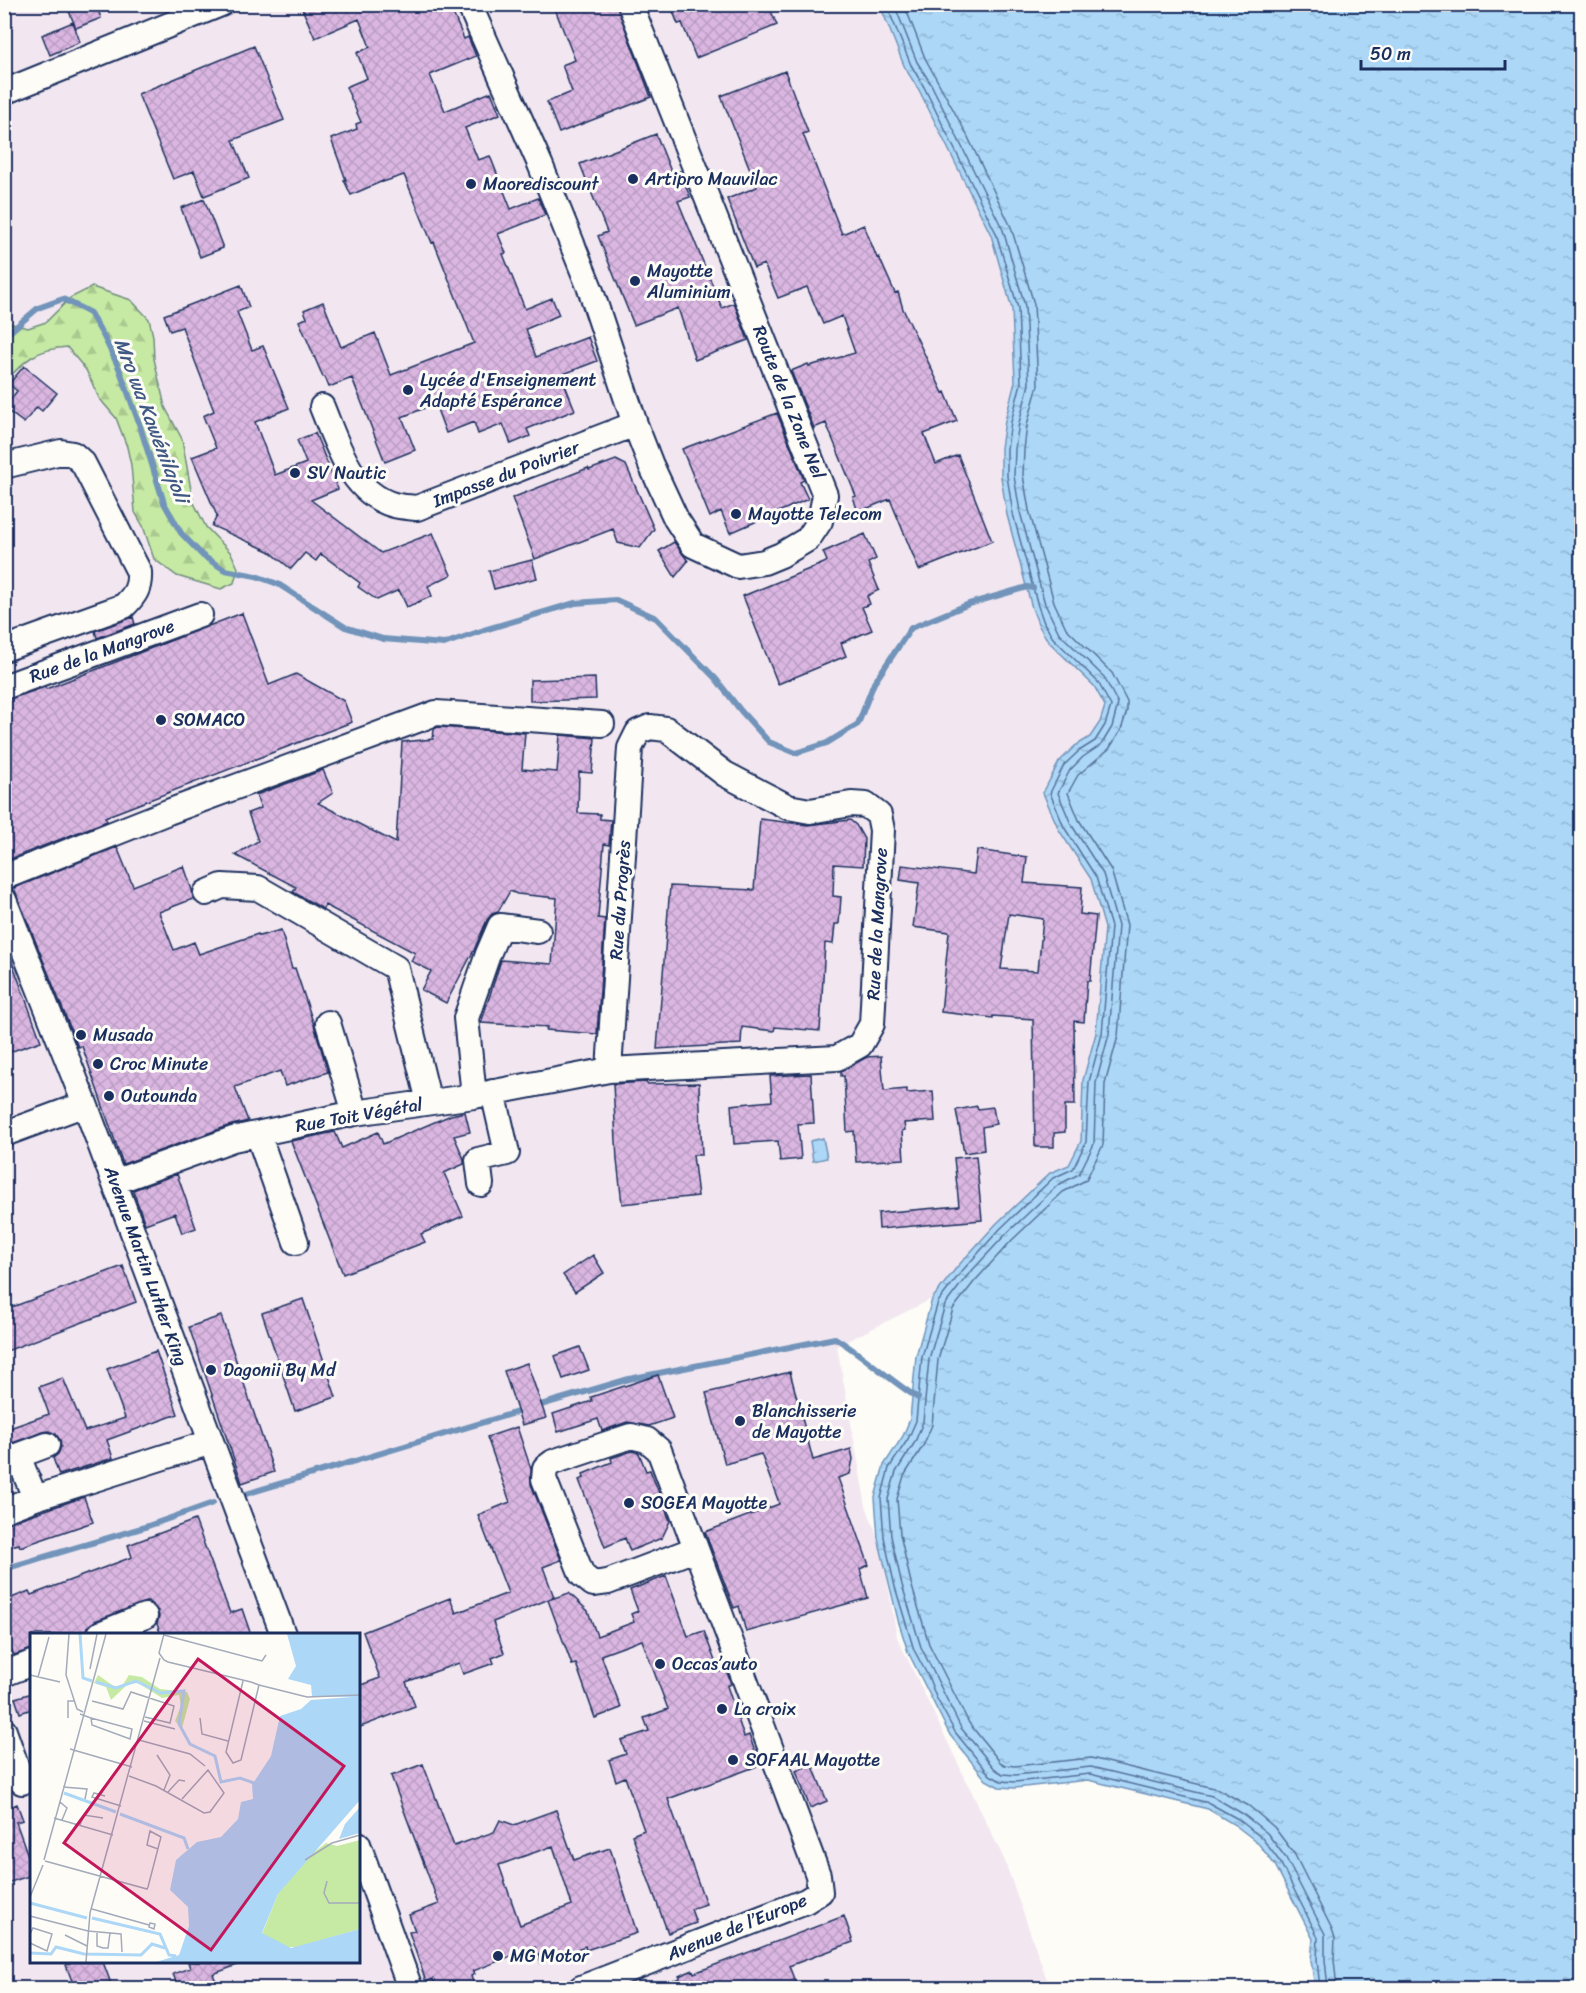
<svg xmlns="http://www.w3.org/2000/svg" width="1586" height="1993" font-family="Sriracha,sans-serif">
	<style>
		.built { fill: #f2e7f0; fill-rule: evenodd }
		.forest { fill: url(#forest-firs); stroke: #708c80; stroke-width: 1.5 }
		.water { fill: url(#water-ripples); stroke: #7294ba; stroke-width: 1.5 }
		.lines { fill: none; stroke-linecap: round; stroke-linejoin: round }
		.shore { stroke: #55729b; stroke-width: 1.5 }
		.stream { stroke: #7294ba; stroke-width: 6 }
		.building { fill: url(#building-cross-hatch); stroke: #1b2f5e; stroke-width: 1.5; fill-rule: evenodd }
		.minor-casing { stroke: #1b2f5e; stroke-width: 28 }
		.minor { stroke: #fdfcf7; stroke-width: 24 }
		.poi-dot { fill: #1b2f5e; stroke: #fdfcf7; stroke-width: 2 }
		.labels { text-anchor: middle; stroke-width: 6; stroke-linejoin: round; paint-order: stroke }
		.poi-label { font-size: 18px; fill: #1b2f5e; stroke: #fdfcf7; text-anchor: start }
		.street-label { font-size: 18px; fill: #1b2f5e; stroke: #fdfcf7 }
		.water-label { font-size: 20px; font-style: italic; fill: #3f5984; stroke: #fdfcf7 }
		.inset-river { fill: none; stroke: #acd7f7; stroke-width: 3 }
		.inset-road { fill: none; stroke: #a3aaba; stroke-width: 1.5 }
		.view { fill: #c2185b; fill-opacity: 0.15; stroke: #c2185b; stroke-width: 3 }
		.inset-edge { fill: none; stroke: #1b2f5e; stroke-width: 3 }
	</style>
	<defs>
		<pattern id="forest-firs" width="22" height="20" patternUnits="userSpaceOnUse" patternTransform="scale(1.5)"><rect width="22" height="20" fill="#c6eaa3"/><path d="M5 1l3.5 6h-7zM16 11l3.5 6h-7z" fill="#aac98f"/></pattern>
		<pattern id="water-ripples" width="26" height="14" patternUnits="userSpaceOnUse" patternTransform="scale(1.5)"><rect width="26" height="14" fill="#acd7f7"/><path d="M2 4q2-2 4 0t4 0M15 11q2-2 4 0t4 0" fill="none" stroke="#93b9d6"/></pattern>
		<pattern id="building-cross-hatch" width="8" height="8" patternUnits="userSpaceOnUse" patternTransform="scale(1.5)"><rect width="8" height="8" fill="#dab6e1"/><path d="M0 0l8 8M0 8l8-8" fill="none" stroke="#ba9dc3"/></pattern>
	</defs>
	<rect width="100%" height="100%" fill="#fdfcf7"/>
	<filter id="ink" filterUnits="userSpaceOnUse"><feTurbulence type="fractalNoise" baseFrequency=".0167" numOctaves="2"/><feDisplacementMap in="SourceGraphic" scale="12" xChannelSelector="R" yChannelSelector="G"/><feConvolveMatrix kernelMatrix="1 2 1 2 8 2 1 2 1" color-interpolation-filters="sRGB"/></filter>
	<g filter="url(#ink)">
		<path class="built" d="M5 5H880L905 68 919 90 991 235 1012 309 1015 382 1005 421 1001 477 1007 515 1032 608 1079 671 1094 686 1105 706 1100 722 1090 738 1075 746 1043 793 1091 879 1105 928 1096 1033 1081 1141 1069 1165 1050 1173 996 1224 957 1267 932 1299 837 1346 866 1506 878 1538 884 1562 897 1637 1004 1859 1050 1988H5ZM32 1634H358V1962H32Z"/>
		<path class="forest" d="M92 287 131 300 149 319 153 336 154 359 165 407 182 439 193 501 206 527 231 553 238 568 234 583 221 589 177 576 154 559 143 526 135 512 131 465 127 447 116 418 99 398 86 370 67 347C36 349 25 360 5 382V322L28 328 46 322 70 298Z"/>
		<path class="water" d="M880 5H1581V1988H1315L1311 1960 1313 1939 1275 1865 1257 1842 1235 1825 1208 1809 1088 1780 1015 1788 999 1787 986 1780 950 1735 908 1652 898 1620 878 1538 875 1497 884 1465 903 1436 910 1419 916 1356 932 1299 957 1267 996 1224 1050 1173 1069 1165 1081 1141 1083 1080 1096 1033 1105 928 1091 879 1059 830 1043 793 1059 762 1075 746 1090 737 1100 722 1105 706 1094 686 1048 641 1039 626 1032 608 1007 515 1001 477V448L1005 421 1015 382 1012 309 991 235 919 90 905 68Z
			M823 1138 827 1158 813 1161 810 1141Z"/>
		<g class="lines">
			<path class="shore" d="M886 4 911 65 924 87 996 233 1018 308 1021 383 1011 422 1007 449V476L1013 514 1038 606 1044 623 1053 638 1098 682 1111 706 1105 725 1095 741 1079 751 1064 765 1050 793 1064 827 1096 877 1111 927 1102 1034 1089 1082 1086 1142 1073 1169 1053 1178 1000 1229 962 1271 938 1302 922 1357 916 1421 908 1439 889 1468 881 1498 884 1537 895 1587 914 1650 928 1676 936 1697 955 1732 990 1775 1001 1781 1015 1782 1090 1774 1209 1803 1238 1819 1262 1838 1280 1862 1318 1937 1317 1960 1320 1988
				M894 4 917 62 931 84 1003 230 1025 306 1029 384 1019 423 1015 449 1014 476 1020 512 1045 604 1059 633 1104 677 1118 704 1112 727 1101 745 1083 757 1070 770 1058 793 1071 824 1103 874 1118 926 1109 1034 1096 1083 1094 1144 1079 1174 1058 1185 1006 1234 967 1276 945 1305 929 1359 923 1422 915 1442 896 1472 888 1499 891 1536 902 1585 921 1647 961 1728 995 1769 1003 1774 1015 1775 1091 1767 1212 1796 1243 1814 1267 1833 1286 1858 1325 1934V1960L1328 1988
				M904 4 925 58 966 133 1011 227 1034 304 1038 385 1027 425 1024 450 1023 475 1029 510 1054 602 1066 628 1112 673 1127 702V711L1121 730 1109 749 1078 775 1068 793 1079 820 1111 870 1127 925 1118 1036 1105 1084 1103 1145 1086 1180 1063 1192 1012 1240 974 1282 953 1309 938 1360 932 1425 923 1446 904 1476 897 1499 900 1534 911 1583 929 1644 969 1723 1000 1762 1005 1765 1015 1766 1091 1758 1218 1789 1249 1806 1274 1827 1295 1855 1332 1929 1335 1938 1334 1960 1337 1988"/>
			<path class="stream" d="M4 337 38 308 63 299 90 313 104 337 119 368 139 423 164 503 181 533 203 556 225 570 256 576 278 584 345 627 383 639 444 644 484 630 575 603 616 600 656 618 716 679 741 711 769 742 796 753 827 743 858 724 874 683 911 628 969 604 1027 587 1033 588
				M534 1407 629 1379 835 1338C865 1356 889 1380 918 1398
				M246 1494 524 1410
				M4 1569 145 1527 213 1503"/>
		</g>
		<path class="building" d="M66 4H96L101 18 76 28Z
			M300 4H449L464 39 468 37 476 56 430 75 445 111 491 92 500 114 465 128 478 160 490 156 511 209 538 198 545 215 498 234 506 253 503 254 525 309 552 298 559 315 526 329 536 357 588 337 597 361 561 375 575 410 527 429 530 436 511 444 503 424 478 434 474 422 446 433 435 404 402 417 415 450 385 462 352 378 329 387 325 377H323L299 321 307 318 304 310 323 302 341 347 375 333 391 375 474 343 434 242 432 243 404 175 383 182V181L351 195 344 180H346L331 139 357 129 356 124 361 122 346 87 367 78 357 53 370 47 359 19 315 38Z
			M553 4H616L651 97 559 133 547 102 572 92 562 65 575 60Z
			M670 4H768L777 25 696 58 682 23 678 24Z
			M73 22 80 42 50 55 42 35Z
			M254 46 284 120 233 140 249 178 204 196 194 171 173 179 138 94Z
			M785 71 808 132 803 134 842 234 864 225 877 258 879 257 895 293 898 292 903 309 943 393 945 392 957 421 924 434 936 464 958 455 992 541 919 570 890 499 858 512 853 497 856 496 826 423 814 428 791 371 808 364 809 366 855 353 842 316 823 324 807 287 778 298 764 264 754 268 727 199 757 187 721 96Z
			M656 134 672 174 680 171 690 197 678 201 722 308 734 303 748 340 695 360 678 308 634 325 598 236 607 232 580 164Z
			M204 199 223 248 200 257 181 208Z
			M241 285 249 307 237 312 252 350 263 346 289 408 255 422 275 475 306 463 297 440 315 433 338 489 311 500 381 553 433 533 451 575 428 586 432 596 407 607 399 590 377 600 358 587 360 583 321 554 316 561 305 553 291 569 269 551 212 526 217 516 192 457 216 448 203 416 214 411 182 327 170 331 164 315Z
			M24 366 57 393 42 411 37 407 24 423 4 408 17 391 9 384Z
			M777 413 804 480 800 482 808 499 730 533 721 511 710 517 682 449Z
			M616 460 626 465 654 529 640 548 618 543 613 529 535 559 512 498 588 468 589 470Z
			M865 534 876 559 868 563 879 590 867 596 870 604 862 607 872 630 841 643 846 656 778 684 743 596 824 563 827 561 823 552Z
			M674 542 688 561 675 577 659 551Z
			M532 560 537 578 494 589 489 571Z
			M242 613 269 685 296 674 344 701 352 722 105 817 107 821 5 861 4 701 45 687 46 689Z
			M133 617 135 624 97 638 95 631Z
			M595 678 596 699 530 701V680Z
			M438 727 525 733 522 769 557 772 560 735 595 738 592 773 579 772 578 813 600 814V819L611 820 609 845 604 844 598 918 605 919 597 1034 546 1030 547 1027 481 1023 501 960 552 964 557 898 517 894 510 891 498 912 492 914 487 920 474 950 446 1003 421 990 431 971 411 961 415 953 325 905 323 909 293 892 296 887 235 855 258 841 248 813 261 808 256 795 323 770 333 793 318 803 396 843 402 742 433 739 434 729Z
			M760 819 808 825 850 820 856 825 864 839 863 866 834 864 833 896 841 897 839 924H835L833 944 825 943 820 1031 775 1027 774 1031 742 1027 741 1044 657 1049 670 886 754 890Z
			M117 847 133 886 184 866 192 890 193 899 159 912 174 950 194 942 199 954 258 934 259 936 281 930 292 969 295 968 314 1025 328 1072 285 1086 280 1071 235 1087 248 1121 228 1126 123 1164 82 1046 78 1047 14 888Z
			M977 850 1027 857 1024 883 1082 887 1080 914 1096 916 1090 981H1087L1084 1022 1074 1021 1075 1105H1065V1132L1054 1133V1147H1035L1033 1019 993 1016V1018L941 1012 949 932 913 927 919 883 900 880 902 865 974 874ZM1009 914 1043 919 1038 971 1001 969Z
			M4 946H6L41 1041 4 1054Z
			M881 1056 884 1091 907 1089V1093L933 1091 935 1121 904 1123 905 1130 902 1131 904 1159 856 1162 854 1131 847 1132 844 1076H841V1071L867 1057Z
			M811 1074 814 1123 798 1124 801 1159 780 1161 778 1141 734 1144 731 1105 772 1101 770 1076Z
			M646 1082 647 1084 699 1083 702 1155H693L698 1196 622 1204 617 1160 613 1084Z
			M977 1106 978 1109 993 1107 996 1124 982 1127 984 1150 964 1153 956 1110Z
			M465 1112 470 1132 454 1136 464 1159V1164L444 1173 463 1216 421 1234 425 1242 343 1274 291 1141 335 1132 342 1148 378 1132 383 1144 451 1115Z
			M976 1156 982 1220 879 1229 878 1213 959 1206 954 1158Z
			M177 1174 196 1228 182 1233 175 1213 145 1224 133 1190Z
			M593 1255 604 1273 575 1292 563 1275Z
			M123 1266 136 1302 4 1352V1310Z
			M303 1299 336 1397 295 1411 262 1313Z
			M221 1316 274 1472 242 1483 189 1327Z
			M580 1347 589 1370 563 1379 555 1356Z
			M156 1351 178 1414 107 1440 113 1458 59 1475 53 1458 58 1454 61 1447 60 1440 56 1434 49 1431 43 1432 12 1443 7 1429 49 1414 39 1387 63 1378 85 1431 125 1418 107 1369Z
			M527 1363 546 1418 522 1425 504 1371Z
			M790 1372 813 1460 851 1449 853 1459 850 1474 838 1478 869 1565 860 1569 868 1598 746 1632 739 1606 734 1608 705 1532 779 1504 778 1500 761 1454 725 1464 706 1393Z
			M658 1375 673 1418 649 1426 627 1422 602 1431 598 1419 558 1432 553 1414 592 1401 591 1397Z
			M517 1427 531 1469V1484L561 1560 543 1567 554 1597 493 1622 504 1653 492 1658 494 1663 463 1674 459 1663 406 1682 415 1706 358 1728V1686L380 1678 363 1632 450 1598 456 1613 508 1593 478 1515 510 1502 487 1437Z
			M632 1451 639 1453 646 1471 650 1470 670 1521 662 1538 630 1551 625 1538 605 1547 579 1480 584 1478 583 1474 612 1462 611 1458Z
			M84 1497 93 1522 20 1547 19 1544 4 1548V1524Z
			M195 1520 230 1613 242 1609 251 1635H161L157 1624 159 1617 158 1611 148 1601 95 1621 88 1626 86 1635H32V1649L14 1655 11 1649 4 1652V1601L29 1591 31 1595 132 1557 128 1545Z
			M666 1576 688 1636 704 1631 719 1672 726 1669 731 1684 727 1686 744 1737 749 1735 760 1765 668 1799 706 1904 691 1909 696 1923 668 1933 632 1835 644 1830 625 1777 616 1781 609 1760 626 1754 621 1740 649 1731 644 1718 668 1709 642 1640 601 1655 621 1708 595 1718 576 1664 572 1665 548 1600 569 1593 588 1611 597 1636 634 1622 631 1614 638 1611 630 1590Z
			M32 1693V1709L20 1713 15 1698Z
			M423 1764 454 1846 494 1832 500 1820 514 1825 556 1810 574 1860 610 1848 637 1933 586 1950 585 1946 541 1963 535 1947 473 1971 475 1974 471 1976 475 1989H436L433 1979 426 1982 409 1932 415 1931 409 1915 439 1904 391 1776ZM553 1846 572 1905 520 1925 499 1865Z
			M812 1764 827 1801 810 1808 796 1771Z
			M7 1797 10 1807 17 1804 23 1820 16 1822 32 1867V1875L4 1884V1798Z
			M844 1916 853 1942 789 1966 798 1989H657L656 1987 680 1978 679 1976 693 1970 694 1973Z
			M75 1962H103L113 1989H75L66 1965Z
			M188 1962H242L243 1963 213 1974 219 1989H179L173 1974 190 1968Z"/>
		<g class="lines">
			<g class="minor-casing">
				<path id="minor" d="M469 4 540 164 591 291 635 424 651 465 676 519 693 545 738 566 764 562 781 555 808 539 820 521 825 495 630 4
					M4 92 221 4
					M322 407C337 444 351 493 394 505 401 507 409 507 417 508L635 424
					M4 466 61 452 73 454 83 463 139 572C140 588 135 595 124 606L4 649
					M4 687 200 615
					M4 877 168 812 436 713 602 724
					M206 893 222 886 258 888 396 968 429 1102
					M4 900 85 1104 283 1634
					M328 1023 355 1113
					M474 1096 466 1018 488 954 500 926 538 931
					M4 1134 85 1104
					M258 1134 296 1242
					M114 1182 233 1139 355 1113 474 1096 609 1070 837 1058 860 1045 872 1024 882 830 879 815 866 805 851 804 810 811 788 807 725 774 666 729 650 727 638 732 630 748 609 1070
					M481 1184 478 1160 507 1153 493 1092
					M18 1456 35 1498
					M4 1461 47 1445
					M4 1510 35 1498 211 1442
					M100 1634 145 1616
					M4 1674 32 1663
					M4 1731 22 1782
					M358 1844 410 1988
					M581 1988 806 1901 820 1892 818 1875 659 1450 647 1440 631 1436 553 1462 545 1468 544 1479 582 1575 593 1584 608 1582 695 1549"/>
			</g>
			<use href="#minor" class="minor"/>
		</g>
	</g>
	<g class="poi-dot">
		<circle cx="633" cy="179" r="6"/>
		<circle cx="471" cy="184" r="6"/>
		<circle cx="635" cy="281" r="6"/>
		<circle cx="408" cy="390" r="6"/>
		<circle cx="295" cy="473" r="6"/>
		<circle cx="736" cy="514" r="6"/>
		<circle cx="161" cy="720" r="6"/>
		<circle cx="81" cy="1035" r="6"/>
		<circle cx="98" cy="1064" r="6"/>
		<circle cx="109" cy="1096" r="6"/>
		<circle cx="211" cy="1370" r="6"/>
		<circle cx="740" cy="1421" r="6"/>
		<circle cx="629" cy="1503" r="6"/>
		<circle cx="660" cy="1664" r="6"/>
		<circle cx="722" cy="1709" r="6"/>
		<circle cx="733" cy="1760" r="6"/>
		<circle cx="498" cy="1956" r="6"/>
	</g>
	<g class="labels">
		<g class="poi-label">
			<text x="645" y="185">Artipro Mauvilac</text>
			<text x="483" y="190">Maorediscount</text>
			<text x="647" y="277">Mayotte<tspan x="647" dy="21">Aluminium</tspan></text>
			<text x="420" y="386">Lycée d'Enseignement<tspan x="420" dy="21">Adapté Espérance</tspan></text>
			<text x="307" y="479">SV Nautic</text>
			<text x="748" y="520">Mayotte Telecom</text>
			<text x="173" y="726">SOMACO</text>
			<text x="93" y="1041">Musada</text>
			<text x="110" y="1070">Croc Minute</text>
			<text x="121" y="1102">Outounda</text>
			<text x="223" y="1376">Dagonii By Md</text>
			<text x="752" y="1417">Blanchisserie<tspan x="752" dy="21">de Mayotte</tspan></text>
			<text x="641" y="1509">SOGEA Mayotte</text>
			<text x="672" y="1670">Occas’auto</text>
			<text x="734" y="1715">La croix</text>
			<text x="745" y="1766">SOFAAL Mayotte</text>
			<text x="510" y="1962">MG Motor</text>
		</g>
		<g class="street-label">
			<text transform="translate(789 402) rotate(68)" y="6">Route de la Zone Nel</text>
			<text transform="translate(506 474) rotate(-21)" y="6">Impasse du Poivrier</text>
			<text transform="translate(102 651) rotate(-20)" y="6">Rue de la Mangrove</text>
			<text transform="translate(620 900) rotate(-86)" y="6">Rue du Progrès</text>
			<text transform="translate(877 924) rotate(-87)" y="6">Rue de la Mangrove</text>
			<text transform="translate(359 1115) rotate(-10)" y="6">Rue Toit Végétal</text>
			<text transform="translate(146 1266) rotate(70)" y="6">Avenue Martin Luther King</text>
			<text transform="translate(737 1927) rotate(-22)" y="6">Avenue de l’Europe</text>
		</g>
		<g class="water-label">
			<text transform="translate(152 420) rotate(69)" y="7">Mro wa Kawénilajoli</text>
		</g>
	</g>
	<g transform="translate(30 1633)">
		<rect width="330" height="330" fill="#fdfcf7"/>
		<path d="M68 42 85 54 92 53 99 42 112 44 130 56 157 59 160 66 152 95 145 88 151 73 149 62 132 65 108 50 98 51 81 67 76 54 64 50ZM330 207V296L267 314H257L232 301 248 261 279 223 296 210 307 213Z" fill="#c6eaa3"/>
		<path d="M257 1H330V167L248 261 232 300 261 315 330 296V329H126L149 322 159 293 158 274 140 257 146 227 167 209 191 204 208 186 211 169 223 166 222 152 241 123 250 83 271 76 281 67 323 64 282 63 281 52 258 46 266 33ZM330 174V200L309 206 315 191Z" fill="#acd7f7"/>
		<path class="inset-river" d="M50 1 53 45 62 48M66 49 86 55 106 48 131 60 154 58 149 91 160 111 185 123 191 149 210 145 224 150M34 160 86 179M90 181 154 205 158 216M0 270 57 285M62 285 130 301 139 322 146 323M0 320 21 321 26 314 54 321 111 322 122 311 135 315"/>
		<path class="inset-road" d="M39 1 36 42 47 76 53 79M134 1 129 20 134 27 138 29 221 49 229 52 211 127 203 130 196 119 213 48M134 2 232 28 236 22M60 36 67 1M0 42 30 49M8 44 19 4M229 52 277 64 330 62M62 68 93 76 101 59 144 73 140 90 115 84M50 81 61 85 62 92 100 106 102 96 61 85M38 85V68H45M170 85 172 101 198 108M114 88 145 96M109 107 160 121 175 133M40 116 102 134M127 122 140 142 134 157M99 143 126 153 174 180 180 179 194 160 178 137 152 166M33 154 57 156 55 166M138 159 149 147 155 148M75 163 64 160 62 164 91 173M30 169 37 175 32 187M24 185 83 202M50 192 54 182 73 185M14 227 76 1M275 227 302 210 330 202M15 228 117 256 118 254 131 204 120 198 117 212 128 216M297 248 294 260 299 270H330M0 264 13 232M62 276 119 292M0 283 58 298 91 301 92 319M120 290 125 291 124 296 119 294ZM67 298V313L73 315H78L80 300M0 301 3 295 22 301 17 318 0 310M35 302 57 313M56 329 60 280 130 25"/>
		<path class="view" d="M168 26 314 133 181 317 34 210Z"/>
		<rect width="330" height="330" class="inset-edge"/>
	</g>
	<rect width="1586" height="1993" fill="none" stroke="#fdfcf7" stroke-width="24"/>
	<rect x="12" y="12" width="1562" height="1969" fill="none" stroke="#1b2f5e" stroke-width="2" filter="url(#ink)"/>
	<path d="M1361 60v9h144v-9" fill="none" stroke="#1b2f5e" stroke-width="3"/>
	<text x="1370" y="60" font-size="18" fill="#1b2f5e" stroke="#fdfcf7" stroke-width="4.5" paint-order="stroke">50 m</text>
</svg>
